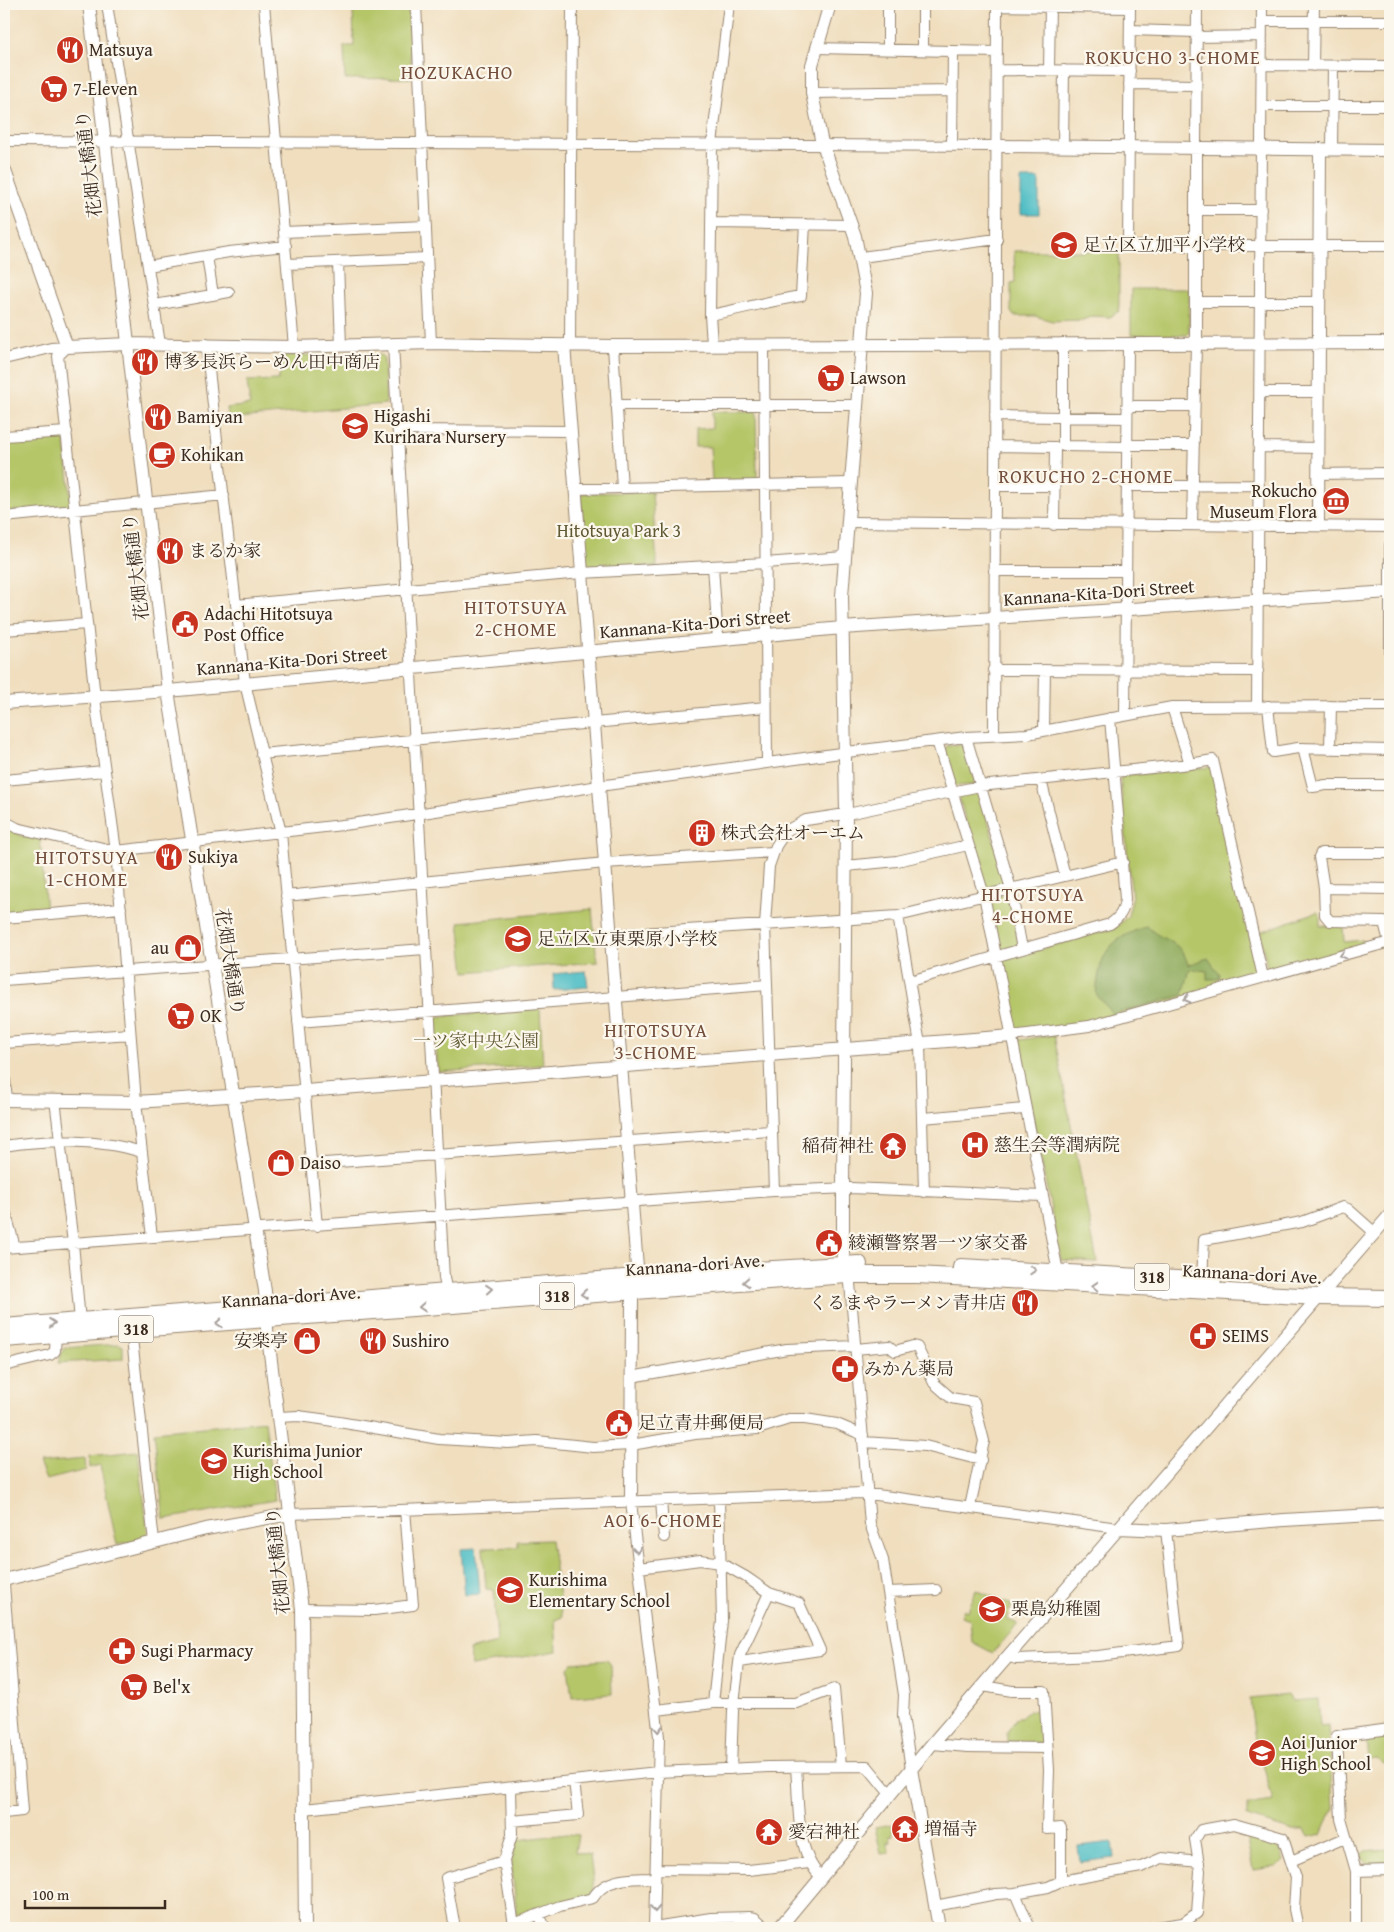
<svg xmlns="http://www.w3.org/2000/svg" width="1394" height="1932" font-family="'Gentium Book Plus','Noto Serif JP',serif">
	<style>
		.green { fill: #b5c669; stroke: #787844 }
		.forest { fill: #90ab5d; stroke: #666a3e }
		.water { fill: #4ebdc5; stroke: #447472 }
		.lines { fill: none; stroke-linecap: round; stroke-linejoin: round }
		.minor-casing { stroke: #96846e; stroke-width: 12 }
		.tertiary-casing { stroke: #96846e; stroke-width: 14 }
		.primary-casing { stroke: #96846e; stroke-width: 18 }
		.minor { stroke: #fff; stroke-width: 10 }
		.tertiary { stroke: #fff; stroke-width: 12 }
		.primary { stroke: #fff; stroke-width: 16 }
		.oneway { stroke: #a79f9a }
		.labels { text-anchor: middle; stroke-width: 4.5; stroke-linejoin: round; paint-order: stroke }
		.shield { fill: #fbf7ec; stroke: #75685c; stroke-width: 1 }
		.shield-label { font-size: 16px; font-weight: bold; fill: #3b2a1e }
		.poi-label { font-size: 18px; fill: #3b2a1e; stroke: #fbf7ec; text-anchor: start }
		.street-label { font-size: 18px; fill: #3b2a1e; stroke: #fbf7ec }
		.park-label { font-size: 18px; fill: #605934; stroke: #fbf7ec }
		.neighbourhood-label { font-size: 19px; letter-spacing: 1px; fill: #734e3c; stroke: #fbf7ec }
	</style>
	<rect width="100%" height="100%" fill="#fbf7ec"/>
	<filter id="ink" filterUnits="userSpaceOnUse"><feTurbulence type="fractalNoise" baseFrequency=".02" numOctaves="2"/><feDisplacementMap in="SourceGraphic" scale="10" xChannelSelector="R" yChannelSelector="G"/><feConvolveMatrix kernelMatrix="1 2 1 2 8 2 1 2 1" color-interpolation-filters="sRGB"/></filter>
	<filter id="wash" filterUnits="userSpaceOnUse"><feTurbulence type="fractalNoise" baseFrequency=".0096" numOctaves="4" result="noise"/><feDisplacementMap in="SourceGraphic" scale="20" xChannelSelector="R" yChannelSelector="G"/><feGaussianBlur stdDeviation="1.12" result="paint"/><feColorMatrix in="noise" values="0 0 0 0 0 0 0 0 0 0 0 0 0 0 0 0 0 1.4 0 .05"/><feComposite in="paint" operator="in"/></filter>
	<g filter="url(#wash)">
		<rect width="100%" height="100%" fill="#f0debe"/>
		<path class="green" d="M408 9 412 78 345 79 344 46H354L353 10Z
			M1014 251H1119V311L1110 317 1092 316 1083 320 1052 321 1035 316H1014L1011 312V283L1015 282Z
			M1131 289H1189V333L1187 335H1131Z
			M285 355H381L384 358 386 404 228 419 227 408 250 405 247 381 278 380Z
			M712 412H756L757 480 712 481 710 447H695V429L712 428Z
			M61 438 65 440 71 502 67 506 4 512V441Z
			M652 492 657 566 589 569 586 566 581 496 583 493Z
			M961 745 964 746 975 780 973 785 955 786 945 750 947 746Z
			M1212 767 1259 976 1090 1024 1015 1031 1001 965 1004 959 1115 928 1128 916 1132 899 1120 778 1125 775Z
			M974 790 980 793 1006 883 1003 888 989 891 985 888 959 797 961 793Z
			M4 827 22 836 40 839 46 911 4 914Z
			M1005 894 1009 897 1019 945 1003 953 998 949 989 902 992 897Z
			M592 909 597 962 465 972 459 922Z
			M1317 912 1320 914V926H1343L1344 942 1363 940 1366 946 1268 972 1260 932Z
			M538 1008 540 1010 543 1065 438 1072 434 1017Z
			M1054 1035 1097 1262 1061 1260 1018 1043 1019 1040Z
			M119 1344 123 1346V1359L58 1363 64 1348Z
			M265 1421 275 1500 164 1519 154 1432Z
			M138 1451 148 1533 146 1538 117 1545 100 1465 90 1468 89 1456Z
			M85 1459 86 1470 46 1480 39 1463Z
			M551 1540 562 1617 555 1620 557 1651 472 1666 469 1650 497 1643 494 1590 486 1589 483 1548 518 1547V1541Z
			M976 1590 1012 1605 1006 1619 1018 1624 993 1653 972 1642 970 1619 961 1616 964 1609 968 1611Z
			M607 1660 611 1665 612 1694 572 1697 568 1667 572 1663Z
			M1288 1695 1292 1701 1318 1699 1320 1726 1328 1725 1333 1808 1322 1834 1309 1837 1305 1830H1290L1247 1817V1805L1273 1801 1260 1754V1742H1255L1250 1699Z
			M1043 1710 1044 1739 1040 1743 1007 1742V1732L1017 1718H1021L1028 1711Z
			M1390 1735V1768L1377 1759 1368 1760 1366 1738Z
			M892 1824 893 1836H890L891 1842H888L889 1853 881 1854 875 1827Z
			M567 1834 578 1835 575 1852 590 1855 594 1889 591 1896 523 1917 517 1914 511 1861 518 1840Z
			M1246 1835C1269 1840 1278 1837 1284 1861L1276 1867 1253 1870Z
			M1390 1849V1863L1368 1864 1360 1854 1364 1851Z"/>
		<path class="forest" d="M1147 926C1164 944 1181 938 1188 965L1208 958 1220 975 1218 979H1207V971L1190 969 1183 995 1113 1014 1096 994C1101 952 1106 941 1147 926Z"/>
		<path class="water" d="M1021 179H1039V214H1021Z
			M586 971 588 987 554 990 553 974Z
			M476 1548 480 1594 465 1595 461 1549Z
			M1112 1842 1114 1858 1080 1862 1078 1846Z"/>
	</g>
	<g filter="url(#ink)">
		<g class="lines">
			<g class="minor-casing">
				<path id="minor" d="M107 4 160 344
					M264 4 294 347
					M416 4 431 343
					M1130 4 1128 246H1390
					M997 6 1130 8
					M1262 21H1390
					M1130 30 1196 32
					M1196 37 1262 36
					M816 48 997 52
					M888 50V4
					M923 50V4
					M1262 65 1390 66
					M1313 66 1314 4
					M997 70 1130 71
					M1049 70 1050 4
					M1129 84 1196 85
					M812 93 953 91
					M1262 106H1390
					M4 141 1000 146
					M952 146 953 51
					M1063 147 1064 70
					M1196 148 1197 4
					M1332 149 1333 66
					M1196 210H1261
					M712 223 852 225
					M284 232 426 226
					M207 256 213 295
					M861 257 997 239
					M338 262 341 346
					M287 264 427 258
					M148 266 229 252 286 246
					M1196 302H1319
					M155 305 229 292
					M710 315C741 309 769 301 801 296L805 224
					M1063 343V446L1127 447
					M206 344 245 683 281 833 317 1226
					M393 344 444 1278 447 1292
					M712 344 710 315 712 144 729 4
					M570 345 572 4
					M764 345 767 763
					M613 346 622 488
					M67 347 58 356 96 706 116 851 136 1102 152 1237
					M4 359 51 348 67 347
					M1260 392H1319
					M616 405H858
					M1127 406H1194
					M995 416 1127 418
					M398 430 569 431
					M4 436 67 432
					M1127 445H1194
					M995 446 1055 447 1054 525
					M1259 447 1318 448
					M1318 474 1390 473
					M995 486H1054
					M1127 486 1259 485
					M575 489 850 483
					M4 517 224 495
					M847 522 1390 527
					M1192 525 1196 343
					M1390 545V662
					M713 566 718 640
					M994 571H1126
					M236 605 581 573 765 563 844 557
					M4 630 87 624
					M993 670 1258 671
					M1257 706 1262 4
					M1268 706 1273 752 1298 748 1390 750
					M1172 707 1190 764
					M1125 715 1128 343
					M1044 731 1045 670
					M994 736 997 4
					M966 737 1011 889 1022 949
					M937 741 984 895 1058 1272
					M1303 748 1313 787 1326 785H1390
					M1330 749 1331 706
					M261 754 766 707
					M4 780 104 771
					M1041 780 1065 876
					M4 821 17 828 116 851 351 824 599 786 855 751 966 737 1027 734 1172 707 1390 706
					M846 866 897 861 968 845
					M1324 888 1319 857 1321 853H1390
					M286 896 605 863 773 852
					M898 916 920 1044 924 1192
					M4 918 121 908
					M610 935 898 916 1123 862
					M1389 942 1384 922 1330 921 1325 915 1324 888 1390 889
					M4 980 425 949
					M910 981 1110 924C1120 917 1124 911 1125 899L1110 718
					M298 1022 767 985
					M1012 1036 1089 1026 1390 942
					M4 1043 130 1034
					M4 1069 7 1100
					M55 1100 73 1243 80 1321
					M923 1118 1024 1109
					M4 1146C48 1139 99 1139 142 1152
					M311 1164 770 1131
					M774 1191 765 925 769 866 776 846 786 831 806 820 852 813 980 786 1190 764 1213 760 1263 977
					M4 1207 15 1247
					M4 1248 774 1191 851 1188 1042 1196
					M847 1275 850 1283 870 1524 883 1560 904 1695 903 1716 911 1769
					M1202 1280 1204 1240 1302 1222 1343 1207 1348 1209 1375 1233
					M131 1329 154 1542
					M855 1349 889 1346 895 1351 913 1346 917 1347 934 1383 951 1398 974 1402 984 1441 970 1507
					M4 1366 50 1355 55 1351 56 1335
					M631 1377 787 1349 855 1346
					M279 1417 298 1416 321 1419 439 1439 508 1443 537 1441 593 1447 631 1445 695 1434 758 1429 789 1419H805L837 1424 863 1435
					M863 1442 925 1446 981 1460
					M661 1501 664 1537
					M631 1502 659 1737 654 1928
					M290 1514 862 1493 1118 1528
					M639 1568 700 1560 721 1563 746 1577 769 1593 799 1603 820 1650 740 1662
					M4 1585 22 1811 4 1813
					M888 1592 936 1590
					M302 1609 374 1610 413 1605 405 1510
					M1008 1656 1016 1659 1098 1656 1179 1646 1166 1530
					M983 1686 1012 1691H1044L1049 1770 1047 1829 1061 1828V1881
					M713 1703H796L834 1689 841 1766
					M657 1710 713 1703 722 1621 719 1499
					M932 1744 968 1747 1047 1748
					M796 1767C799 1801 795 1852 821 1877
					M731 1769 733 1711 740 1655 769 1593
					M511 1788 512 1835 504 1861 514 1925
					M304 1809 658 1772 769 1767 867 1766 890 1794
					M512 1821 578 1815 574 1781
					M1291 1861 1345 1838
					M656 1869 749 1870 809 1863
					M1356 1871 1390 1870
					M1015 1893 1030 1928
					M935 1906 996 1894 1015 1893 1048 1887 1061 1881 1141 1867 1162 1858 1199 1862
					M540 1916 545 1928
					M654 1927 711 1918 749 1917 755 1918 767 1928
					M455 1928 446 1878 504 1861
					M504 1928 560 1906 593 1898C605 1877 634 1878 655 1878
					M1149 1928 1183 1923 1197 1913 1200 1871 1195 1839 1201 1830 1234 1824 1283 1838 1296 1877 1294 1909 1298 1928
					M1356 1928V1871L1341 1819 1337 1736 1390 1729"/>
			</g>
			<g class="tertiary-casing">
				<path id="tertiary" d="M89 4 168 691 265 1291 267 1329 302 1609 305 1928
					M830 4 812 65V93L821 139 855 236 866 293 842 596 846 813 843 1188V1253L846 1272
					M1000 146 1390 150
					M4 168 67 347 127 344 294 347 431 343 613 346 1390 343
					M1196 343V148
					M564 345 637 1267 632 1300 631 1502
					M1318 523 1320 149
					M4 703 168 691 842 628 1390 592
					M4 1100 136 1102 305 1091 1012 1036
					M1118 1528 1166 1530 1284 1520 1390 1514
					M4 1580 206 1529 290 1514
					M911 1769 939 1928
					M779 1928 932 1744 1390 1215"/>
			</g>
			<g class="primary-casing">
				<path id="primary" d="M961 1267 1213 1281
					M4 1327 637 1277 859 1264
					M4 1339 847 1275H917L1318 1297 1390 1298"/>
			</g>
			<use href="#minor" class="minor"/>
			<use href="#tertiary" class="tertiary"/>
			<use href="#primary" class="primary"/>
		</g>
		<defs><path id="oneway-chevron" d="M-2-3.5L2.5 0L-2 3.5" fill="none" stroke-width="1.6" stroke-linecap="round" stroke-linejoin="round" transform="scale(1.25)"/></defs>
		<g class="oneway">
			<use href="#oneway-chevron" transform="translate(1343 955) rotate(165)"/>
			<use href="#oneway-chevron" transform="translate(1187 999) rotate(164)"/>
			<use href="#oneway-chevron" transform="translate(1033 1270) rotate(3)"/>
			<use href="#oneway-chevron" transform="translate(746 1282) rotate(176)"/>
			<use href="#oneway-chevron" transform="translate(1095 1286) rotate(-177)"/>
			<use href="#oneway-chevron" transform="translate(489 1289) rotate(-5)"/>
			<use href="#oneway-chevron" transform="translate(584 1294) rotate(175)"/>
			<use href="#oneway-chevron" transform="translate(422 1307) rotate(176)"/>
			<use href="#oneway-chevron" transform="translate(52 1323) rotate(-4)"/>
			<use href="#oneway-chevron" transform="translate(219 1323) rotate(176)"/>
			<use href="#oneway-chevron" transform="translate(637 1550) rotate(83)"/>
			<use href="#oneway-chevron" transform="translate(658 1729) rotate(86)"/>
			<use href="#oneway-chevron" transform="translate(655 1909) rotate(91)"/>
		</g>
	</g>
	<defs>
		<g id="restaurant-disc" transform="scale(1.4375)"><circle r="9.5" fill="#c8321e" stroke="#fbf7ec"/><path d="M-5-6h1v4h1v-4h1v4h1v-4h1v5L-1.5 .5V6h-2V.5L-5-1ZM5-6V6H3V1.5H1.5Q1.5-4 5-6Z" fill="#fff"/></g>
		<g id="supermarket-disc" transform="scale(1.4375)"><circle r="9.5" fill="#c8321e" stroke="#fbf7ec"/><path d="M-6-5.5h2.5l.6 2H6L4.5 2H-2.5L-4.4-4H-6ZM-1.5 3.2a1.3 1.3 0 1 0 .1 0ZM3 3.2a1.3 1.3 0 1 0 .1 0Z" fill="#fff"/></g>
		<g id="school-disc" transform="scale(1.4375)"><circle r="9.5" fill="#c8321e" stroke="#fbf7ec"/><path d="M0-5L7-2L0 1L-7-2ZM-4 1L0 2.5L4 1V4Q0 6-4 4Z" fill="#fff"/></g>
		<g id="cafe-disc" transform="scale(1.4375)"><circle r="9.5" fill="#c8321e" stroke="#fbf7ec"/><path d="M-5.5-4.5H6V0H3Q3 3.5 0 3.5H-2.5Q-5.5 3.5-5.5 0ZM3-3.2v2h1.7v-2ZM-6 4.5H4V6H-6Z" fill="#fff"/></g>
		<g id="museum-disc" transform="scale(1.4375)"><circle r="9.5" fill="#c8321e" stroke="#fbf7ec"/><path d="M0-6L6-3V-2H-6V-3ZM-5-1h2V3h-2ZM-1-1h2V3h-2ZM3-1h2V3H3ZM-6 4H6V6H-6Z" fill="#fff"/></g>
		<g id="civic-disc" transform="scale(1.4375)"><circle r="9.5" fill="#c8321e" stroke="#fbf7ec"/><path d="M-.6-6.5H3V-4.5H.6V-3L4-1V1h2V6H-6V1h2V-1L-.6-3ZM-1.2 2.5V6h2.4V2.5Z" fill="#fff"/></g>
		<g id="building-disc" transform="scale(1.4375)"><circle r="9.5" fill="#c8321e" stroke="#fbf7ec"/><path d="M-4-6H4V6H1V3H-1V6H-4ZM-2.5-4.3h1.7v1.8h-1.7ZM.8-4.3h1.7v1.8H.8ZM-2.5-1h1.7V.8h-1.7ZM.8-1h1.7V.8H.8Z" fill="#fff"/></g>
		<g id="shop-disc" transform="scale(1.4375)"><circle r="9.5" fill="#c8321e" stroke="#fbf7ec"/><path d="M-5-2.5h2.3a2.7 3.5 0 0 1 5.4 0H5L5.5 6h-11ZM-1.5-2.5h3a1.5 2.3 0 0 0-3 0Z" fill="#fff"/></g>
		<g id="hospital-disc" transform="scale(1.4375)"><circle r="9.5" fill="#c8321e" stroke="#fbf7ec"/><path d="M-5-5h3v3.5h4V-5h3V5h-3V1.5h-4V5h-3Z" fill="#fff"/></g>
		<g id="temple-disc" transform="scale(1.4375)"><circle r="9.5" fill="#c8321e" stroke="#fbf7ec"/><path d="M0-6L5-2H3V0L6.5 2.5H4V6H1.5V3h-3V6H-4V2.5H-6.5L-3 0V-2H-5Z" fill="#fff"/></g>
		<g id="pharmacy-disc" transform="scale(1.4375)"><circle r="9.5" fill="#c8321e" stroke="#fbf7ec"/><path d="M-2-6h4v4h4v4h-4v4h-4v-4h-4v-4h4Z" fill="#fff"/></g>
	</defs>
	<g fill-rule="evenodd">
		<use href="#restaurant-disc" x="70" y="50"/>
		<use href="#supermarket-disc" x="54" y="89"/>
		<use href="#school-disc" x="1064" y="245"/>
		<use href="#restaurant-disc" x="145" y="362"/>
		<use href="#supermarket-disc" x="831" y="378"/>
		<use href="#restaurant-disc" x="158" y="417"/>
		<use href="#school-disc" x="355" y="426"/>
		<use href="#cafe-disc" x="162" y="455"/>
		<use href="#museum-disc" x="1336" y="501"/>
		<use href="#restaurant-disc" x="170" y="551"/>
		<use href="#civic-disc" x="185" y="624"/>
		<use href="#building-disc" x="702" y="833"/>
		<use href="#restaurant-disc" x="169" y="857"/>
		<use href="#school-disc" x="518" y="939"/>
		<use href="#shop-disc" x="188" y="948"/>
		<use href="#supermarket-disc" x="181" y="1016"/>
		<use href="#hospital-disc" x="975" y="1145"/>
		<use href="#temple-disc" x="893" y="1146"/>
		<use href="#shop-disc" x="281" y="1163"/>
		<use href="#civic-disc" x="829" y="1243"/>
		<use href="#restaurant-disc" x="1025" y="1303"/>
		<use href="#pharmacy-disc" x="1203" y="1336"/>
		<use href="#shop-disc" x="307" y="1341"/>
		<use href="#restaurant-disc" x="373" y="1341"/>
		<use href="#pharmacy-disc" x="845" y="1369"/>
		<use href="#civic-disc" x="619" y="1423"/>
		<use href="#school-disc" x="214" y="1461"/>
		<use href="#school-disc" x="510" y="1590"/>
		<use href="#school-disc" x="992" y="1609"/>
		<use href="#pharmacy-disc" x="122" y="1651"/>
		<use href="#supermarket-disc" x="134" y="1687"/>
		<use href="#school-disc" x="1262" y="1753"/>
		<use href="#temple-disc" x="905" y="1829"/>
		<use href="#temple-disc" x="769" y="1832"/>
	</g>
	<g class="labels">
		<g class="shield">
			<rect x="1134.5" y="1263.5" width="35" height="27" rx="4"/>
			<rect x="539.5" y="1282.5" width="35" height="27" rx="4"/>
			<rect x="118.5" y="1315.5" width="35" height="27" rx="4"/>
		</g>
		<g class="shield-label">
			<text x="1152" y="1283">318</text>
			<text x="557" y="1302">318</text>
			<text x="136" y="1335">318</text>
		</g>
		<g class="poi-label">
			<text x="89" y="56">Matsuya</text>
			<text x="73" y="95">7-Eleven</text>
			<text x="1083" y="251">足立区立加平小学校</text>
			<text x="164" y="368">博多長浜らーめん田中商店</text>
			<text x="850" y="384">Lawson</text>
			<text x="374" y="422">Higashi<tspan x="374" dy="21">Kurihara Nursery</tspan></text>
			<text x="177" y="423">Bamiyan</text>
			<text x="181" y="461">Kohikan</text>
			<text x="1317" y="497" text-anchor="end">Rokucho<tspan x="1317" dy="21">Museum Flora</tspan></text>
			<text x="189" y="557">まるか家</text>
			<text x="204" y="620">Adachi Hitotsuya<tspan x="204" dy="21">Post Office</tspan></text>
			<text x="721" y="839">株式会社オーエム</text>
			<text x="188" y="863">Sukiya</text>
			<text x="537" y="945">足立区立東栗原小学校</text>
			<text x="169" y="954" text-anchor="end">au</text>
			<text x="200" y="1022">OK</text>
			<text x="994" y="1151">慈生会等潤病院</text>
			<text x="874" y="1152" text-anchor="end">稲荷神社</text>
			<text x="300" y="1169">Daiso</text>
			<text x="848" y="1249">綾瀬警察署一ツ家交番</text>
			<text x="1006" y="1309" text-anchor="end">くるまやラーメン青井店</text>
			<text x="1222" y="1342">SEIMS</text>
			<text x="288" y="1347" text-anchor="end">安楽亭</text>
			<text x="392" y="1347">Sushiro</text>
			<text x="864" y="1375">みかん薬局</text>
			<text x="638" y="1429">足立青井郵便局</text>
			<text x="233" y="1457">Kurishima Junior<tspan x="233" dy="21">High School</tspan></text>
			<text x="529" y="1586">Kurishima<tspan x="529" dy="21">Elementary School</tspan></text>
			<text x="1011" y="1615">栗島幼稚園</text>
			<text x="141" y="1657">Sugi Pharmacy</text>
			<text x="153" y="1693">Bel'x</text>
			<text x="1281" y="1749">Aoi Junior<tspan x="1281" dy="21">High School</tspan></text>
			<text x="924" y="1835">増福寺</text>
			<text x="788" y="1838">愛宕神社</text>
		</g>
		<g class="street-label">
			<text transform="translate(89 164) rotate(-97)" y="6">花畑大橋通り</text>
			<text transform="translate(136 567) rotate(-97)" y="6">花畑大橋通り</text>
			<text transform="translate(1099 593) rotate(-4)" y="6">Kannana-Kita-Dori Street</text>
			<text transform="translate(695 624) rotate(-5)" y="6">Kannana-Kita-Dori Street</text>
			<text transform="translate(292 661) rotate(-5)" y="6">Kannana-Kita-Dori Street</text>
			<text transform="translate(230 962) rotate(81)" y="6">花畑大橋通り</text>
			<text transform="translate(695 1265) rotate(-4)" y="6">Kannana-dori Ave.</text>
			<text transform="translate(1252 1274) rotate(3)" y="6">Kannana-dori Ave.</text>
			<text transform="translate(291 1297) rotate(-4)" y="6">Kannana-dori Ave.</text>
			<text transform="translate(278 1561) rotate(-96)" y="6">花畑大橋通り</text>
		</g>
		<g class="park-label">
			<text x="619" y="537">Hitotsuya Park 3</text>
			<text x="476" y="1047">一ツ家中央公園</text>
		</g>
		<g class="neighbourhood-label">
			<text x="1173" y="64">ROKUCHO 3-CHOME</text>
			<text x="457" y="79">HOZUKACHO</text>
			<text x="1086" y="483">ROKUCHO 2-CHOME</text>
			<text x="516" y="614">HITOTSUYA<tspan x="516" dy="22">2-CHOME</tspan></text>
			<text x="87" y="864">HITOTSUYA<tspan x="87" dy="22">1-CHOME</tspan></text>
			<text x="1033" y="901">HITOTSUYA<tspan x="1033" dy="22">4-CHOME</tspan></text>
			<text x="656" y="1037">HITOTSUYA<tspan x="656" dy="22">3-CHOME</tspan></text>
			<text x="663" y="1527">AOI 6-CHOME</text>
		</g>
	</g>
	<rect width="1394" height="1932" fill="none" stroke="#fbf7ec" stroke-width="20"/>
	<path d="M25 1900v8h140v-8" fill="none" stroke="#3b2a1e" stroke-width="2.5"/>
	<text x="32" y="1900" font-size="15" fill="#3b2a1e" stroke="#fbf7ec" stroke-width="4" paint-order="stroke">100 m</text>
</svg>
